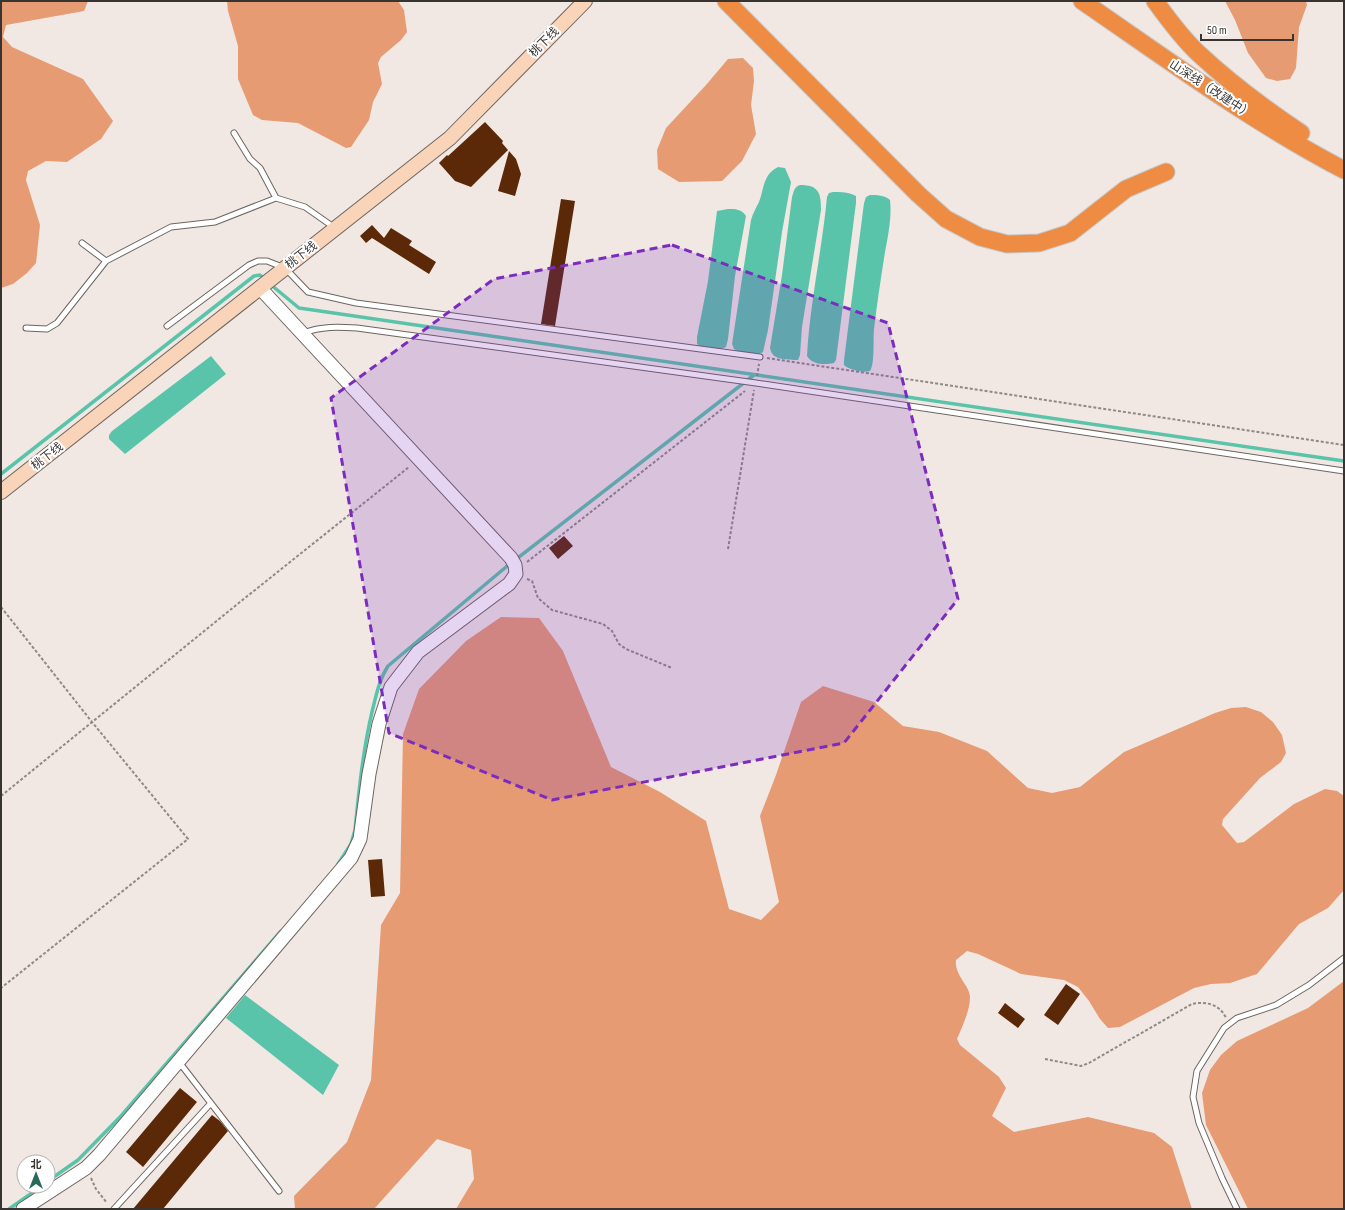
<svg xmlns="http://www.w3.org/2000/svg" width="1345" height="1210" font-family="'Sofia Sans Condensed','Noto Sans SC',sans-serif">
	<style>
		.forest { fill: #e69b73 }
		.water { fill: #5ac4ab }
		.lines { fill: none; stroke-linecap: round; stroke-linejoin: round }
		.stream { stroke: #5ac4ab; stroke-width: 3.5 }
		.building { fill: #5b2908 }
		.service-casing { stroke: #6c6561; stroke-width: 7 }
		.tertiary-casing { stroke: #6c6561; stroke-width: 15 }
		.secondary-casing { stroke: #6c6561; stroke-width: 16 }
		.trunk-casing { stroke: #c7c6c6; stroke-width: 19 }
		.path { stroke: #8f8986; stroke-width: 2; stroke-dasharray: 3 2; stroke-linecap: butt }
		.service { stroke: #fff; stroke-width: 5 }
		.tertiary { stroke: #fff; stroke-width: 13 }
		.secondary { stroke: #f9d4b9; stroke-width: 14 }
		.trunk { stroke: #ee8c44; stroke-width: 17 }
		.marked { fill: #7b2cbf; fill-opacity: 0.2; stroke: #7b2cbf; stroke-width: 3; stroke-dasharray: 8 5; stroke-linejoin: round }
		.labels { text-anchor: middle; stroke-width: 4; stroke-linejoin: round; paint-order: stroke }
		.street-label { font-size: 12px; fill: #373432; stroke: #fff }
	</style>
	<rect width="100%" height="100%" fill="#f1e8e4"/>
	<path class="forest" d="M1 1H88L84 11 6 25 3 37 12 47 83 79 113 121 101 139 67 162 46 161 28 171 26 180 40 225 36 263 27 273 13 284 1 288Z
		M227 1H398L404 10 407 32 401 40 381 57 378 63 382 84 373 102 369 120 351 147 346 148 298 123 262 120 253 115 238 79V46L228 11Z
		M1225 1H1306L1307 5 1299 27 1296 68 1290 79 1277 81 1266 78 1248 53 1235 20Z
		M743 58 753 68 754 81 751 105 756 134 742 161 722 181 679 182 658 169 657 150 666 128 706 85 728 59Z
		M501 617 539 618 563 651 611 767 660 792 706 821 729 909 761 920 779 902 760 816 776 775 801 702 823 686 874 702 903 726 939 732 987 751 1028 788 1052 793 1080 787 1124 752 1215 713 1231 708 1246 707 1261 712 1273 722 1282 735 1286 753 1281 762 1260 778 1223 819 1222 825 1237 843 1244 842 1294 804 1325 789 1337 791 1344 796V890L1328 908 1299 924 1257 974 1230 983 1211 984 1194 988 1120 1027 1108 1028 1100 1019 1089 1001 1078 987 1064 980 1021 974 978 954 967 951 956 960C954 975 970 986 970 997 970 1011 962 1027 957 1039L960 1045 999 1077 1006 1088 992 1116 1014 1132 1088 1117 1154 1133 1172 1147 1192 1209H456L474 1179 471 1150 437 1139 374 1209H295L294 1196 347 1142 371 1080 381 925 400 893 403 734 419 689 466 641Z
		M1344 981V1209H1248L1206 1125 1202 1093 1210 1070 1221 1055 1237 1041 1308 1008Z"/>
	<path class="water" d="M778 167 785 168 791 182 782 232 768 330 763 352 759 354 739 352 734 349 732 344 751 220C753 213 756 208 759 202 764 189 763 174 778 167Z
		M800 185C819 185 821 193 821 210L802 327 800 355 798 360H794C784 359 772 360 770 348L782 275 792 197C794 191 794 187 800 185Z
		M833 192C841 192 849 192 856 196V203L836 360 834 363C825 365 812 365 807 356 810 302 822 250 827 197L829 193Z
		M870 195C877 195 884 195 890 200 892 217 888 236 885 252 881 278 877 303 874 329 873 339 875 364 870 371 862 373 850 370 844 365V360L864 203 866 197Z
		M728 209C735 209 742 209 746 216L735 276 728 339 726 347 721 349 700 346 697 344V337L708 281 717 211Z
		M211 356 226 374 125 454 109 439V435L112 431Z
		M245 995 339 1065 323 1095 226 1018Z"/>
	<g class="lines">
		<path class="stream" d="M270 284 299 308 313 310 1344 461
			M1 474 254 276 260 275 266 280
			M338 864 351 844 355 830C359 790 363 750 372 712 376 696 379 680 388 666L506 567 754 375
			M48 1181 78 1160 121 1116 281 931
			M9 1209 42 1186"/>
	</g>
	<path class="building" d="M485 122 503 141 502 143 508 150 471 187 455 181 439 163 447 155 448 156Z
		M509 151 516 159 521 174 515 196 498 191Z
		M561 199 575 201 555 326 541 324Z
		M372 225 384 238 391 228 412 241 409 245 436 262 429 274 372 238 366 243 360 236Z
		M564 536 573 546 558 559 549 548Z
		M382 859 385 896 371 897 368 860Z
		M1066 984 1080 994 1058 1025 1044 1015Z
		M1005 1003 1025 1019 1018 1028 998 1013Z
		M180 1088 197 1102 143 1167 126 1152Z
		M212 1115 220 1121 228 1131 201 1163 163 1209H133Z"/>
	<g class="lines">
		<g class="service-casing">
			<path id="service" d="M234 133 250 159 260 168 276 198
				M82 243 106 261 171 227 215 222 276 198 305 207 335 228
				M167 326 249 265 258 261H267L285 268 308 292 356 303 760 357
				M26 328 47 329 57 323 106 261
				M304 333C321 326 339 327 357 328L756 383 1344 471
				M179 1062 279 1191
				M114 1209 211 1103
				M1237 1209 1222 1178 1199 1123 1193 1097 1197 1071 1224 1028 1237 1018 1276 1005 1309 985 1344 958"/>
		</g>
		<g class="tertiary-casing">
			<path id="tertiary" d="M23 1209 86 1168 99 1155 351 858 360 839 369 774 379 724 391 687 418 652 509 584 516 574 515 565 511 558 260 288"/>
		</g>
		<g class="secondary-casing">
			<path id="secondary" d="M1 492 450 138 585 1"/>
		</g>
		<g class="trunk-casing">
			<path id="trunk" d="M726 1 918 194 946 219 980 237 1007 244 1039 243 1070 233 1126 189 1166 172
				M1082 1C1168 60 1252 122 1344 170
				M1155 1C1168 19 1182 38 1198 53 1229 82 1265 109 1301 133"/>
		</g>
		<path class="path" d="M767 358 1344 445
			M757 376 759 364
			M728 549 754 390
			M527 562 745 391
			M527 579 532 581 538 598 552 610 603 624 612 631 619 644 626 649 672 668
			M1 607 92 722 188 839 1 988
			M1 796 240 602 409 467
			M1045 1059 1081 1066 1089 1063 1192 1004C1205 1001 1220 1004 1226 1018
			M91 1178 96 1189 107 1203"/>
		<use href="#service" class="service"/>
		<use href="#tertiary" class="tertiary"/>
		<use href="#secondary" class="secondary"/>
		<use href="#trunk" class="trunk"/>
	</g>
	<path class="marked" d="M672 245 888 323 958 599 844 743 552 800 389 733 331 398 494 279Z"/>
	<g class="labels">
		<g class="street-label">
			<text transform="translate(544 42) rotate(-45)" y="4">桃下线</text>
			<text transform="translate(1211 89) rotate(33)" y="4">山深线（改建中）</text>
			<text transform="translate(301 255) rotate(-38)" y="4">桃下线</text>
			<text transform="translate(47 456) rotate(-38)" y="4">桃下线</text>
		</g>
	</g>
	<rect width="1345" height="1210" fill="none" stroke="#373432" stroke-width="4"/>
	<g transform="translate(36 1174)"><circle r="19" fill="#ffffff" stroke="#afaead"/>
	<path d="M0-3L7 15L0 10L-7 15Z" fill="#286b5c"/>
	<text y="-6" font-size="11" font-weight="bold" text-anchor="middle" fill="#373432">北</text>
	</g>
	<path d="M1201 34v6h92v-6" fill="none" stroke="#373432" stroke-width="2"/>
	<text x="1207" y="34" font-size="12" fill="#373432" stroke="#ffffff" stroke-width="3" paint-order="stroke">50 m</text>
</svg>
